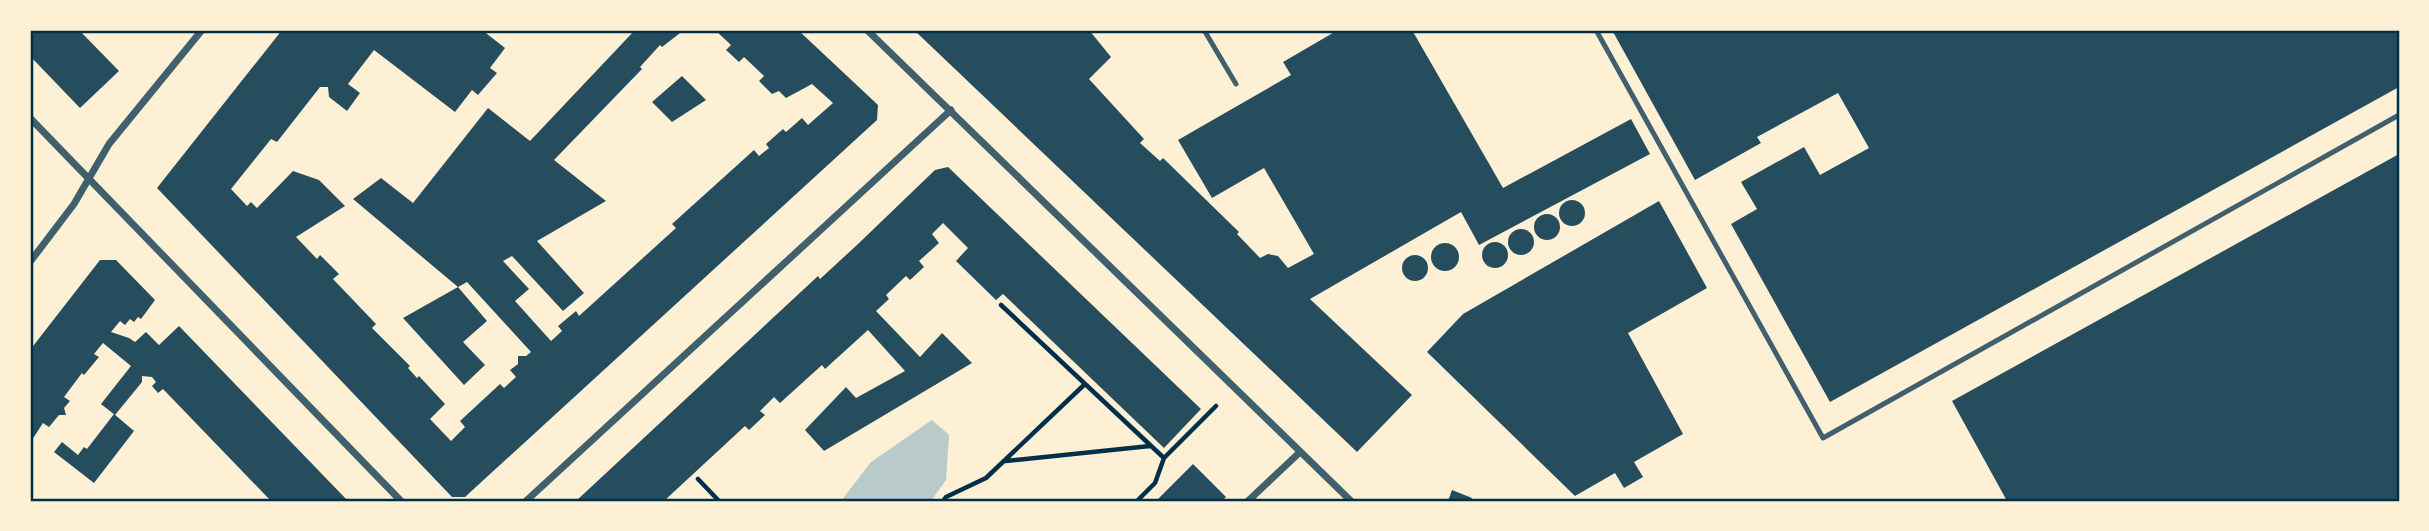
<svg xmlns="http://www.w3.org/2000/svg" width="2429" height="531" font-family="'Space Grotesk',sans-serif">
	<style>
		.green { fill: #b9caca }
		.building { fill: #264d5e }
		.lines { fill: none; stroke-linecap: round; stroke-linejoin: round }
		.path { stroke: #003049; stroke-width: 4.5 }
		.service { stroke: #3f606c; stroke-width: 5 }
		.minor { stroke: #3f606c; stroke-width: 7 }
		.neatline { fill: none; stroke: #003049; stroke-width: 2.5 }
	</style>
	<rect width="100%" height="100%" fill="#fdf0d5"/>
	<path class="green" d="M932 420 949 435 946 480 931 501H841L871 462Z"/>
	<path class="building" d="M30 30H79L119 71 80 108 30 56Z
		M282 30H482L505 48 490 68 497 73 478 95 472 90 455 112 374 50 348 84 360 93 347 111 329 97 328 87H320L277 142 271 139 231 189 247 206 251 202 257 208 293 171 319 180 345 206 296 237 317 259 320 255 339 274 333 279 376 324 372 328 410 366 408 368 417 378 419 376 445 404 430 419 451 441 465 427 460 421 500 384 504 388 516 377 510 370 518 364V356H526L531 352 467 282 458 287 487 321 463 342 485 365 464 385 403 318 458 287 353 199 381 178 413 203 488 108 530 141 635 30H684L662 47 660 45 640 67 642 69 554 160 606 201 537 241 584 293 563 311 512 256 503 261 529 289 515 301 551 341 562 331 558 326 576 311 579 316 676 228 672 224 754 150 759 156 769 148 766 144 783 129 786 132 802 118 808 125 833 103 812 84 786 98 779 91 772 94 759 81 764 76 744 57 739 62 726 50 731 45 715 30H798L878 105 877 120 465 497H452L157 188Z
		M914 30H1089L1111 57 1089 79 1144 139 1140 143 1160 161 1163 158 1239 232 1237 234 1260 258 1268 254 1278 256 1288 268 1314 254 1264 168 1212 198 1178 140 1291 75 1283 62 1338 30H1412L1503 188 1631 119 1650 154 1479 245 1461 212 1310 299 1412 395 1357 452Z
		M1612 30H2399V87L1830 402 1731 224 1757 209 1741 182 1804 147 1820 175 1869 148 1838 93 1757 137 1761 143 1695 180Z
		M682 76 706 100 672 122 652 102Z
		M2399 154V501H2007L1952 401Z
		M948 167 1201 409 1164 448 1003 294 996 300 956 261 968 248 943 223 932 234 939 243 919 261 924 267 910 280 906 276 886 295 889 299 876 311 920 357 942 333 972 363 824 451 805 430 846 387 856 398 905 371 868 330 825 369 822 365 780 403 774 397 760 411 765 415 749 430 745 426 664 501H576L818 276 820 279 858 244 935 170Z
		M1559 213a13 13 0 1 1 26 0a13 13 0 1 1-26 0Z
		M1659 201 1707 288 1628 333 1683 434 1634 462 1643 477 1624 488 1615 473 1575 496 1427 352 1463 314Z
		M1534 227a13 13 0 1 1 26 0a13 13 0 1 1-26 0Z
		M1508 242a13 13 0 1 1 26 0a13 13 0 1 1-26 0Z
		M1482 255a13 13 0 1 1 26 0a13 13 0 1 1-26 0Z
		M1431 257a14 14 0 1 1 28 0a14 14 0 1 1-28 0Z
		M1402 268a13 13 0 1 1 26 0a13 13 0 1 1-26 0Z
		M100 260H116L155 300 141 319 138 317 134 322 130 319 125 325 120 321 111 332 129 338 135 342 146 332 159 345 179 326 348 501H271L163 389 158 393 152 386 156 382 152 377 142 376V382L115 415 101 404 131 366 103 343 94 354 99 357 84 375 82 373 64 397 70 401 64 408 66 415H59L49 427 43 423 30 443V350Z
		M114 414 134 431 94 483 54 452 62 442 78 455 84 447 87 449Z
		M1193 464 1226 497 1222 501H1156Z
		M1452 490 1472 498 1471 501H1448Z"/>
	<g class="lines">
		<path class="path" d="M1001 305 1164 458
			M1006 461 1150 446
			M698 479 719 501
			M943 501 946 497 986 478 1085 384
			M1137 501 1155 483 1164 458 1216 406"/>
		<path class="service" d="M1204 30 1236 84
			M1596 30 1823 438 2399 115"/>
		<path class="minor" d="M867 30 1351 501
			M30 118 401 501
			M30 262 74 204 109 144 202 30
			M526 501 951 110
			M1248 501 1299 453"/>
	</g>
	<rect width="2429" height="531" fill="none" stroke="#fdf0d5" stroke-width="63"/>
	<rect x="32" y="32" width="2366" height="468" class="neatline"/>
</svg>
